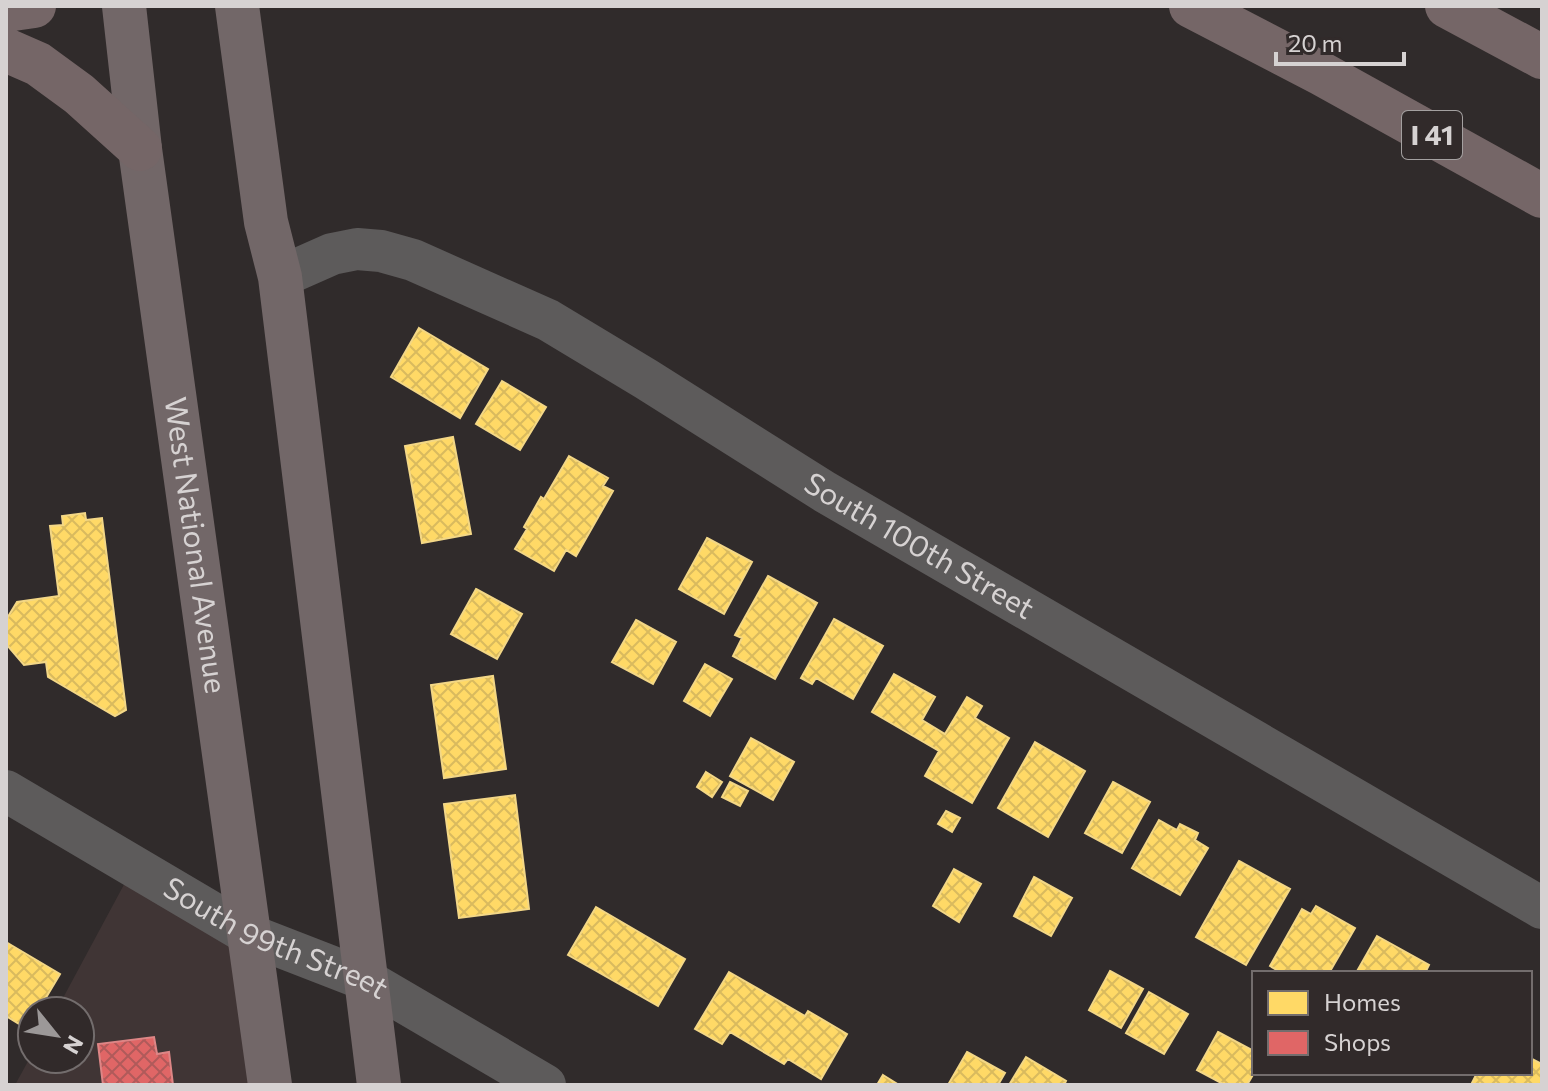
<svg xmlns="http://www.w3.org/2000/svg" width="1548" height="1091" font-family="Commissioner,sans-serif">
	<style>
		.built { fill: #403535 }
		.homes { fill: url(#homes-cross-hatch); stroke: #f3d786; stroke-width: 2 }
		.shops { fill: url(#shops-cross-hatch); stroke: #dd8686; stroke-width: 2 }
		.lines { fill: none; stroke-linecap: round; stroke-linejoin: round }
		.minor { stroke: #5d5b5b; stroke-width: 42 }
		.major { stroke: #726768; stroke-width: 44 }
		.highway { stroke: #756667; stroke-width: 44 }
		.labels { text-anchor: middle; stroke-width: 8; stroke-linejoin: round; paint-order: stroke }
		.shield { fill: #312a2a; stroke: #a4a0a0; stroke-width: 2 }
		.shield-label { font-size: 28px; font-weight: bold; fill: #d6d2d2 }
		.street-label { font-size: 30px; fill: #d6d2d2; stroke: #312a2a }
	</style>
	<defs>
		<pattern id="homes-cross-hatch" width="8" height="8" patternUnits="userSpaceOnUse" patternTransform="scale(2)"><rect width="8" height="8" fill="#ffd966"/><path d="M0 0l8 8M0 8l8-8" fill="none" stroke="#d9ba5e"/></pattern>
		<pattern id="shops-cross-hatch" width="8" height="8" patternUnits="userSpaceOnUse" patternTransform="scale(2)"><rect width="8" height="8" fill="#e06666"/><path d="M0 0l8 8M0 8l8-8" fill="none" stroke="#b05a5a"/></pattern>
	</defs>
	<rect width="100%" height="100%" fill="#302b2b"/>
	<path class="built" d="M134 866 250 935 270 1085H15L32 1054V1059H80V1011H56Z"/>
	<path class="homes" d="M419 328 488 369 460 418 391 377Z
		M502 381 546 407 520 450 476 424Z
		M453 437 471 534 422 543 405 446Z
		M569 456 608 478 603 486 613 491 576 556 566 550 554 571 515 549 527 529 524 527 541 497 544 499Z
		M85 513 86 520 102 518 126 710 115 716 48 677 46 662 24 665 6 644V620L17 602 59 596 50 526 63 525 62 516Z
		M707 538 752 562 724 614 679 589Z
		M768 576 817 603 775 679 733 656 742 638 735 635Z
		M476 589 522 614 497 659 451 634Z
		M834 619 883 646 853 699 816 678 812 684 801 678Z
		M636 620 676 642 653 684 612 662Z
		M705 664 732 679 710 716 684 701Z
		M894 674 935 697 922 720 945 734 967 697 982 706 975 718 1009 738 972 803 925 776 939 751 872 712Z
		M493 676 506 769 444 778 431 685Z
		M751 738 794 762 773 800 730 776Z
		M1035 742 1085 771 1048 837 998 808Z
		M706 772 722 782 712 797 697 787Z
		M730 782 748 791 740 806 722 797Z
		M1113 782 1150 802 1122 853 1085 833Z
		M515 795 529 909 459 918 444 804Z
		M946 811 960 818 952 832 938 824Z
		M1159 820 1177 830 1180 824 1198 833 1195 840 1208 848 1180 895 1132 868Z
		M1239 861 1290 889 1246 965 1196 937Z
		M954 869 981 884 959 922 933 906Z
		M1034 877 1072 898 1051 936 1014 916Z
		M1316 906 1355 928 1329 973H1282L1270 966 1302 909 1311 914Z
		M596 907 685 959 658 1006 568 955Z
		M1377 936 1429 965 1425 973H1356Z
		M6 942 60 974 38 1011H32V1021L27 1029 6 1016Z
		M1110 971 1143 989 1121 1028 1089 1010Z
		M729 972 805 1016 808 1011 847 1034 821 1079 788 1059 784 1064 730 1032 722 1044 695 1029Z
		M1149 992 1188 1014 1164 1054 1126 1033Z
		M1218 1032 1254 1051V1073L1247 1085H1225L1197 1070Z
		M967 1052 1005 1073 998 1085H948Z
		M1026 1057 1066 1081 1064 1085H1009Z
		M1530 1058 1542 1064V1085H1475L1472 1083 1477 1073H1530Z
		M883 1075 899 1085H877Z"/>
	<path class="shops" d="M154 1037 157 1054 169 1052 173 1085H103L98 1044Z"/>
	<g class="lines">
		<g class="minor">
			<path id="s1" d="M280 277 332 254 357 249 381 251 413 260 548 320 646 379 825 492 1542 908"/>
			<path id="s2" d="M6 791 250 935 366 980 545 1085"/>
		</g>
		<g class="major">
			<path id="s3" d="M124 6 140 149 270 1085"/>
			<path d="M237 6 266 222 280 277 379 1085"/>
		</g>
		<path class="highway" d="M1191 6 1322 74 1542 196
			M1447 6 1542 57
			M6 10 34 6
			M6 50 38 64 79 94 140 149"/>
	</g>
	<g class="labels">
		<rect class="shield" x="1402" y="111" width="60" height="48" rx="6"/>
		<g class="shield-label">
			<text x="1432" y="145">I 41</text>
		</g>
		<g class="street-label">
			<text dy="10" stroke="none"><textPath href="#s3" startOffset="544">West National Avenue</textPath></text>
			<text dy="10" stroke="none"><textPath href="#s1" startOffset="722">South 100th Street</textPath></text>
			<text dy="10" stroke="none"><textPath href="#s2" startOffset="308">South 99th Street</textPath></text>
		</g>
	</g>
	<rect width="1548" height="1091" fill="none" stroke="#d6d2d2" stroke-width="16"/>
	<rect x="1252" y="971" width="280" height="104" fill="#312a2a" stroke="#736d6d" stroke-width="2"/>
	<rect x="1268" y="991" width="40" height="24" fill="#ffd966" stroke="#736d6d" stroke-width="2"/>
	<text x="1324" y="1011" font-size="24" fill="#d6d2d2">Homes</text>
	<rect x="1268" y="1031" width="40" height="24" fill="#e06666" stroke="#736d6d" stroke-width="2"/>
	<text x="1324" y="1051" font-size="24" fill="#d6d2d2">Shops</text>
	<g transform="translate(56 1035) rotate(120)"><circle r="38" fill="#312a2a" stroke="#736d6d" stroke-width="2"/>
	<path d="M0-6L14 30L0 20L-14 30Z" fill="#9c9898"/>
	<text y="-12" font-size="22" font-weight="bold" text-anchor="middle" fill="#d6d2d2">N</text>
	</g>
	<path d="M1276 52v12h128v-12" fill="none" stroke="#d6d2d2" stroke-width="4"/>
	<text x="1288" y="52" font-size="24" fill="#d6d2d2" stroke="#312a2a" stroke-width="6" paint-order="stroke">20 m</text>
</svg>
